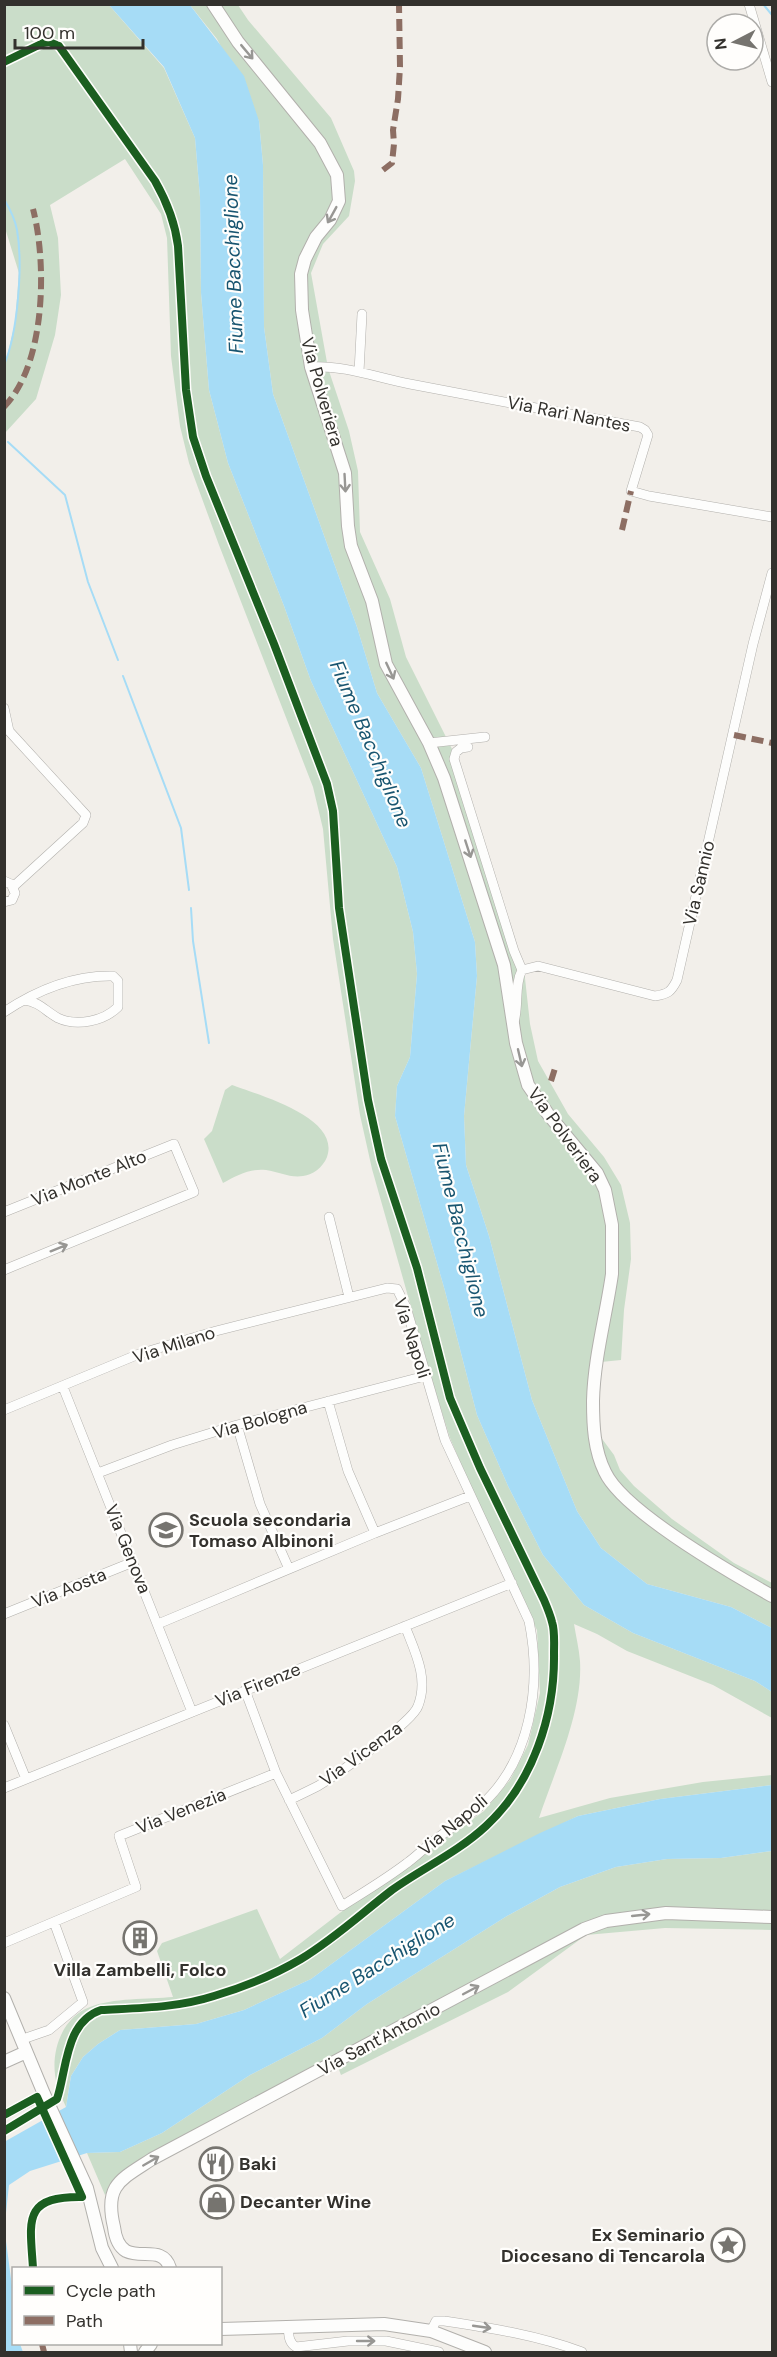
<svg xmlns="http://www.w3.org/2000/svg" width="777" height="2357" font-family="'DM Sans',sans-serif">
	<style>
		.green { fill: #caddc9 }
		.water { fill: #a6dcf6 }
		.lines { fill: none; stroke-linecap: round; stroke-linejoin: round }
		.stream { stroke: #a6dcf6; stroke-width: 2 }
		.street-casing { stroke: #b2b0ac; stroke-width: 10 }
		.secondary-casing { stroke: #b2b0ac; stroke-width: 14 }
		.street { stroke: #fdfdfc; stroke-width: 9 }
		.secondary { stroke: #fdfdfc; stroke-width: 12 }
		.quiet { stroke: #8d6e63; stroke-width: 6; stroke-dasharray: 12 6; stroke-linecap: butt }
		.cycleway-casing { stroke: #fffefc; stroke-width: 11 }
		.cycleway { stroke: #1b5e20; stroke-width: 8 }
		.oneway { stroke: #989794 }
		.labels { text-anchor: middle; stroke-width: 4.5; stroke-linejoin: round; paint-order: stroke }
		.street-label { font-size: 18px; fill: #33312d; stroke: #fffefc }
		.poi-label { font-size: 18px; font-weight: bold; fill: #33312d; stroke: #fffefc; text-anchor: start }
		.water-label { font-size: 20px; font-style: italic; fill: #185570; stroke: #fffefc }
	</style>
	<rect width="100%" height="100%" fill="#f2efea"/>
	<path class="green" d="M5 5H109L164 68 195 138 200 197 201 293 209 390 228 463 284 606 311 681 397 867 413 932 417 974 410 1057 397 1086 395 1116 445 1291 477 1415 508 1486 543 1555 584 1605 633 1633 755 1681 772 1692V1718L713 1685 627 1651 597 1634 574 1624C576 1636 579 1649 580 1661 583 1712 555 1770 539 1818L610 1798 703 1782 772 1775V1785L660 1799 578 1816 445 1881 311 1979 244 2010 196 2024 120 2030 98 2044 83 2057 71 2076 66 2107C63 2100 59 2093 57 2085 49 2056 60 2018 90 2007 112 1998 149 1999 173 1997L157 1951 162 1943 257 1909 280 1959 345 1909 484 1811 510 1780 528 1745 540 1693 537 1630 512 1583 450 1438 430 1374 372 1169 360 1115 333 939 323 829 313 787 219 545 189 463 180 426 171 356 167 238 161 214 125 159 50 205 58 238 61 295 55 335 36 399 5 433V365L15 323 19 273 5 228Z
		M190 5H238L248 20 331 118 354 171 355 181 349 216 323 244 311 273 328 368 349 431 358 471 360 532 390 599 406 657 456 757 524 969 530 1024 538 1061 568 1114 604 1157 621 1185 630 1223 631 1259 624 1310 621 1360 601 1362 597 1432 614 1455 620 1470 634 1486 672 1519 734 1563 772 1583V1628L731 1607 647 1584 601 1548 577 1511 532 1400 489 1236 466 1165 464 1116 477 976 475 942 421 768 377 693 357 627 273 394 264 327 263 165 259 121 217 39Z
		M232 1085C258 1095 341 1117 327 1157 323 1167 313 1175 303 1176 290 1178 279 1172 266 1170 250 1168 236 1176 223 1183L204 1139 212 1131 225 1090Z
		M772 1851V1930L665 1928 586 1935 508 1992 341 2075 336 2062 215 2126 133 2164 115 2179 105 2195 87 2153 120 2152 162 2133 250 2075 322 2038 367 2004 507 1916 560 1887 616 1867 667 1859 721 1858Z"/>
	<path class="water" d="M109 5H190L244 76 259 121 263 165 264 327 273 394 357 627 377 693 421 768 475 942 477 976 464 1116 466 1165 489 1236 532 1400 577 1511 601 1548 647 1584 731 1607 772 1628V1692L755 1681 633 1633 584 1605 543 1555 508 1486 477 1415 445 1291 395 1116 397 1086 410 1057 417 974 413 932 397 867 311 681 284 606 228 463 209 390 201 293 200 197 195 138 164 67Z
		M772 1785V1851L721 1858 667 1859 616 1867 560 1887 507 1916 367 2004 322 2038 250 2075 162 2133 120 2152 87 2153 30 2171 9 2185 6 2213V2241L13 2294 14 2344H20L23 2352H5L4 2142 66 2107 71 2076 83 2057 98 2044 120 2030 196 2024 244 2010 311 1979 445 1881 540 1833 578 1816 660 1799Z"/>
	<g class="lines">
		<path class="stream" d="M763 4 772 15
			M4 199C10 209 15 219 17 230 23 264 18 333 4 365
			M8 442 65 495 88 582 118 660
			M123 676 181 828 189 890
			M191 908 193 941 209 1043"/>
		<g class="street-casing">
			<path id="street" d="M749 4 772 82
				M311 367C345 365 378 378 410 384 487 399 563 413 640 427L645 430 648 435 631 491 649 496 772 517
				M359 372 362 314
				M4 708 9 731 86 815 83 823 14 886
				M429 743 485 737
				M468 747 461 748 456 752 454 759 514 951 522 970
				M4 881 11 884 15 893 12 900 4 902
				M4 1012C37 990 74 975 113 976L118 981V1007C104 1021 77 1027 58 1018 45 1011 40 1002 24 1000
				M514 1022C519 1005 514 985 522 970L538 966 655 996C668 994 671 992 677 980L753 644 772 573
				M4 1212 174 1144 194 1192 4 1270
				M329 1217 349 1297
				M63 1387 192 1712
				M328 1401 348 1471 375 1533
				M4 1410 139 1354 216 1331 387 1288 397 1289 406 1307 445 1440 529 1621C542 1685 531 1762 479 1807 465 1819 449 1829 435 1840 425 1847 417 1856 407 1863 386 1879 364 1892 342 1906L276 1773 245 1690
				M237 1425 260 1504 289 1569
				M98 1473 172 1445 237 1425 425 1376
				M4 1614 133 1562
				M158 1624 375 1533 470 1496
				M4 1725 26 1779
				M4 1788 512 1583
				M289 1800C298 1796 308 1791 318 1786 336 1775 412 1723 418 1706 429 1678 415 1652 405 1626
				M4 1943 136 1887 119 1836 276 1773
				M23 2039 49 2030 83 2002 54 1922
				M4 2115 44 2094
				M288 2326C289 2335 288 2342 296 2347L348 2341H386L439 2352
				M431 2331 436 2321H444C490 2328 537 2335 582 2352"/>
		</g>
		<g class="secondary-casing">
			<path id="secondary" d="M213 4 238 42 320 143 337 175 339 201 330 220 316 237 305 259 301 274 302 310 311 367 345 473 348 526 351 546 372 601 386 664 429 743 444 778 504 965 516 1043 528 1085 548 1114 597 1173 605 1190 612 1225V1274C606 1316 594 1358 593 1401 593 1425 594 1450 605 1472 623 1511 733 1574 772 1596
				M4 1998 44 2094 87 2188 102 2248 112 2268
				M4 2062 24 2053
				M170 2268C163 2246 142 2259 126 2251 118 2246 115 2236 114 2227 104 2185 120 2180 152 2159L584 1929 606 1921 666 1913 772 1917
				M220 2329 384 2324 431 2331 485 2352
				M130 2344 131 2352
				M145 2352 151 2344"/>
		</g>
		<use href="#street" class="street"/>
		<use href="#secondary" class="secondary"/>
		<path class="quiet" d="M383 170 392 163 394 144 393 130 398 99 400 67 399 4
			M4 407C46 364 47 263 33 209
			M622 530 631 491
			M734 735 772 743
			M551 1081 556 1065
			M42 2344 44 2352"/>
		<g class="cycleway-casing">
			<path id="cycleway" d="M4 62 43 43 49 42 59 46 155 181C167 202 175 222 178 246L186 390 193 437 206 476 274 644 327 784 333 811 339 908 368 1100 381 1159 417 1268 450 1398 480 1468 544 1600C547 1607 550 1614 552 1622 555 1631 554 1643 554 1653 555 1715 533 1783 486 1826 458 1852 423 1868 392 1890 362 1913 334 1939 301 1959 274 1975 244 1987 214 1996 177 2008 138 2008 101 2010 65 2022 67 2069 57 2099L4 2131
				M4 2115 37 2097 82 2197C22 2196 30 2221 33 2268"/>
		</g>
		<use href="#cycleway" class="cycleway"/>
	</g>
	<defs><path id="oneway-shaft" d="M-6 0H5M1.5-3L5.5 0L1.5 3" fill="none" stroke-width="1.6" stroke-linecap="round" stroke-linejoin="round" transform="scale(1.5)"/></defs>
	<g class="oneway">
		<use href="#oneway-shaft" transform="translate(247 52) rotate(50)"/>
		<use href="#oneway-shaft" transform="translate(332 215) rotate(119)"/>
		<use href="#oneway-shaft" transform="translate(345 483) rotate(87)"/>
		<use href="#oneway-shaft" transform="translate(390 671) rotate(65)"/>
		<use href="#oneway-shaft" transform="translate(468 849) rotate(72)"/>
		<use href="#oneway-shaft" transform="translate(520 1058) rotate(77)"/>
		<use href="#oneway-shaft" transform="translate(59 1248) rotate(-22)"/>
		<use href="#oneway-shaft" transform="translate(641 1915) rotate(-6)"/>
		<use href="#oneway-shaft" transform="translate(471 1990) rotate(-28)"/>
		<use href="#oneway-shaft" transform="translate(151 2161) rotate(-30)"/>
		<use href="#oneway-shaft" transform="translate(482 2327) rotate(8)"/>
		<use href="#oneway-shaft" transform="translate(366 2341)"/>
	</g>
	<defs>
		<g id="school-ring" transform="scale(1.725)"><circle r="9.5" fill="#fffefc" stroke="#76746f" stroke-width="1.5"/><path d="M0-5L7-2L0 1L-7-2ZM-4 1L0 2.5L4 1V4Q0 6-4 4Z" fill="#76746f"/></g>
		<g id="building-ring" transform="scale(1.725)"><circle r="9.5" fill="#fffefc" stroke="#76746f" stroke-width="1.5"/><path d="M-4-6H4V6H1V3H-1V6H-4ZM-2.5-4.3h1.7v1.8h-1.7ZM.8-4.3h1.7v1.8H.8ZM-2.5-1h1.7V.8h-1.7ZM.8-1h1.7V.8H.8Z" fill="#76746f"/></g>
		<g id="restaurant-ring" transform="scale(1.725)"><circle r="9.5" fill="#fffefc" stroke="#76746f" stroke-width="1.5"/><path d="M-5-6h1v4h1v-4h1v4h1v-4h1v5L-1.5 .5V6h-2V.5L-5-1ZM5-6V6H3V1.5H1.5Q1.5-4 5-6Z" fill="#76746f"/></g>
		<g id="shop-ring" transform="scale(1.725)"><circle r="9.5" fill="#fffefc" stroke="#76746f" stroke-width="1.5"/><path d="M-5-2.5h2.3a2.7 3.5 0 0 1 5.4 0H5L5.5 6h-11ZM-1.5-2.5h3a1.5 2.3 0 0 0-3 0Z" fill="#76746f"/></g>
		<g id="sight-ring" transform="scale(1.725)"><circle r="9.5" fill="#fffefc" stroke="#76746f" stroke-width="1.5"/><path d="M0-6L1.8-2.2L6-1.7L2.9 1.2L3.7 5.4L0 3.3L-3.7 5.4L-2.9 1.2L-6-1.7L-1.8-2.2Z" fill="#76746f"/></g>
	</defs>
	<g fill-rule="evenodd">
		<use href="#school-ring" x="166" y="1530"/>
		<use href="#building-ring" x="140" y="1938"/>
		<use href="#restaurant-ring" x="216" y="2164"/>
		<use href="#shop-ring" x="217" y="2202"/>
		<use href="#sight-ring" x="728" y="2245"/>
	</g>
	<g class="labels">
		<g class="street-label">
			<text transform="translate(322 392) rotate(74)" y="6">Via Polveriera</text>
			<text transform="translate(569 414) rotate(11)" y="6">Via Rari Nantes</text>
			<text transform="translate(699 883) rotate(-77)" y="6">Via Sannio</text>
			<text transform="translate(565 1135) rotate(54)" y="6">Via Polveriera</text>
			<text transform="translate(89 1178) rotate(-22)" y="6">Via Monte Alto</text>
			<text transform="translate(412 1338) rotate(72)" y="6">Via Napoli</text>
			<text transform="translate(174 1345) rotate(-18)" y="6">Via Milano</text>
			<text transform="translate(260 1420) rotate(-16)" y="6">Via Bologna</text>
			<text transform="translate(128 1549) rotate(68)" y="6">Via Genova</text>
			<text transform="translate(69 1588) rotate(-22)" y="6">Via Aosta</text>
			<text transform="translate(258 1685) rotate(-22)" y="6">Via Firenze</text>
			<text transform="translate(361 1754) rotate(-36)" y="6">Via Vicenza</text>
			<text transform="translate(181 1811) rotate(-22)" y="6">Via Venezia</text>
			<text transform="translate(453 1825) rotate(-40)" y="6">Via Napoli</text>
			<text transform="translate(379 2039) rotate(-28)" y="6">Via Sant'Antonio</text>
		</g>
		<g class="poi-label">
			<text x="189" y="1526">Scuola secondaria<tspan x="189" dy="21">Tomaso Albinoni</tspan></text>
			<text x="140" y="1976" text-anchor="middle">Villa Zambelli, Folco</text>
			<text x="239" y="2170">Baki</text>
			<text x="240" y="2208">Decanter Wine</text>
			<text x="705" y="2241" text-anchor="end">Ex Seminario<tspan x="705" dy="21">Diocesano di Tencarola</tspan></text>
		</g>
		<g class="water-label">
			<text transform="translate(233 264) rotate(-92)" y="7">Fiume Bacchiglione</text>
			<text transform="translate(371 744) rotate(67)" y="7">Fiume Bacchiglione</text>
			<text transform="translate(461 1230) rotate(76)" y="7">Fiume Bacchiglione</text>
			<text transform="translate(377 1965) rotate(-32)" y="7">Fiume Bacchiglione</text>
		</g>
	</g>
	<rect width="777" height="2357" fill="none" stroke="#33312d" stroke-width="12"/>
	<rect x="12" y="2267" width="210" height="78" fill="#fffefc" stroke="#adaca9" stroke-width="1.5"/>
	<rect x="24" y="2286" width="30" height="9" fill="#1b5e20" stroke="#adaca9" stroke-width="1.5"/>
	<text x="66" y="2297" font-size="18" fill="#33312d">Cycle path</text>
	<rect x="24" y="2316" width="30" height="9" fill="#8d6e63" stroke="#adaca9" stroke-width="1.5"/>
	<text x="66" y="2327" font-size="18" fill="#33312d">Path</text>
	<g transform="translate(735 42) rotate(263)"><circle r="28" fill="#fffefc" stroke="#adaca9" stroke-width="1.5"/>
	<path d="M0-4.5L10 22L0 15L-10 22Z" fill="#76746f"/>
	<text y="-9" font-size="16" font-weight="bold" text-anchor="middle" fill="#33312d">N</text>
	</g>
	<path d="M15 39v9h128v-9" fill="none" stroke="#33312d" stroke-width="3"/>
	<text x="24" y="39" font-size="18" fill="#33312d" stroke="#fffefc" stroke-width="4.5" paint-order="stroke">100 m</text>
</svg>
